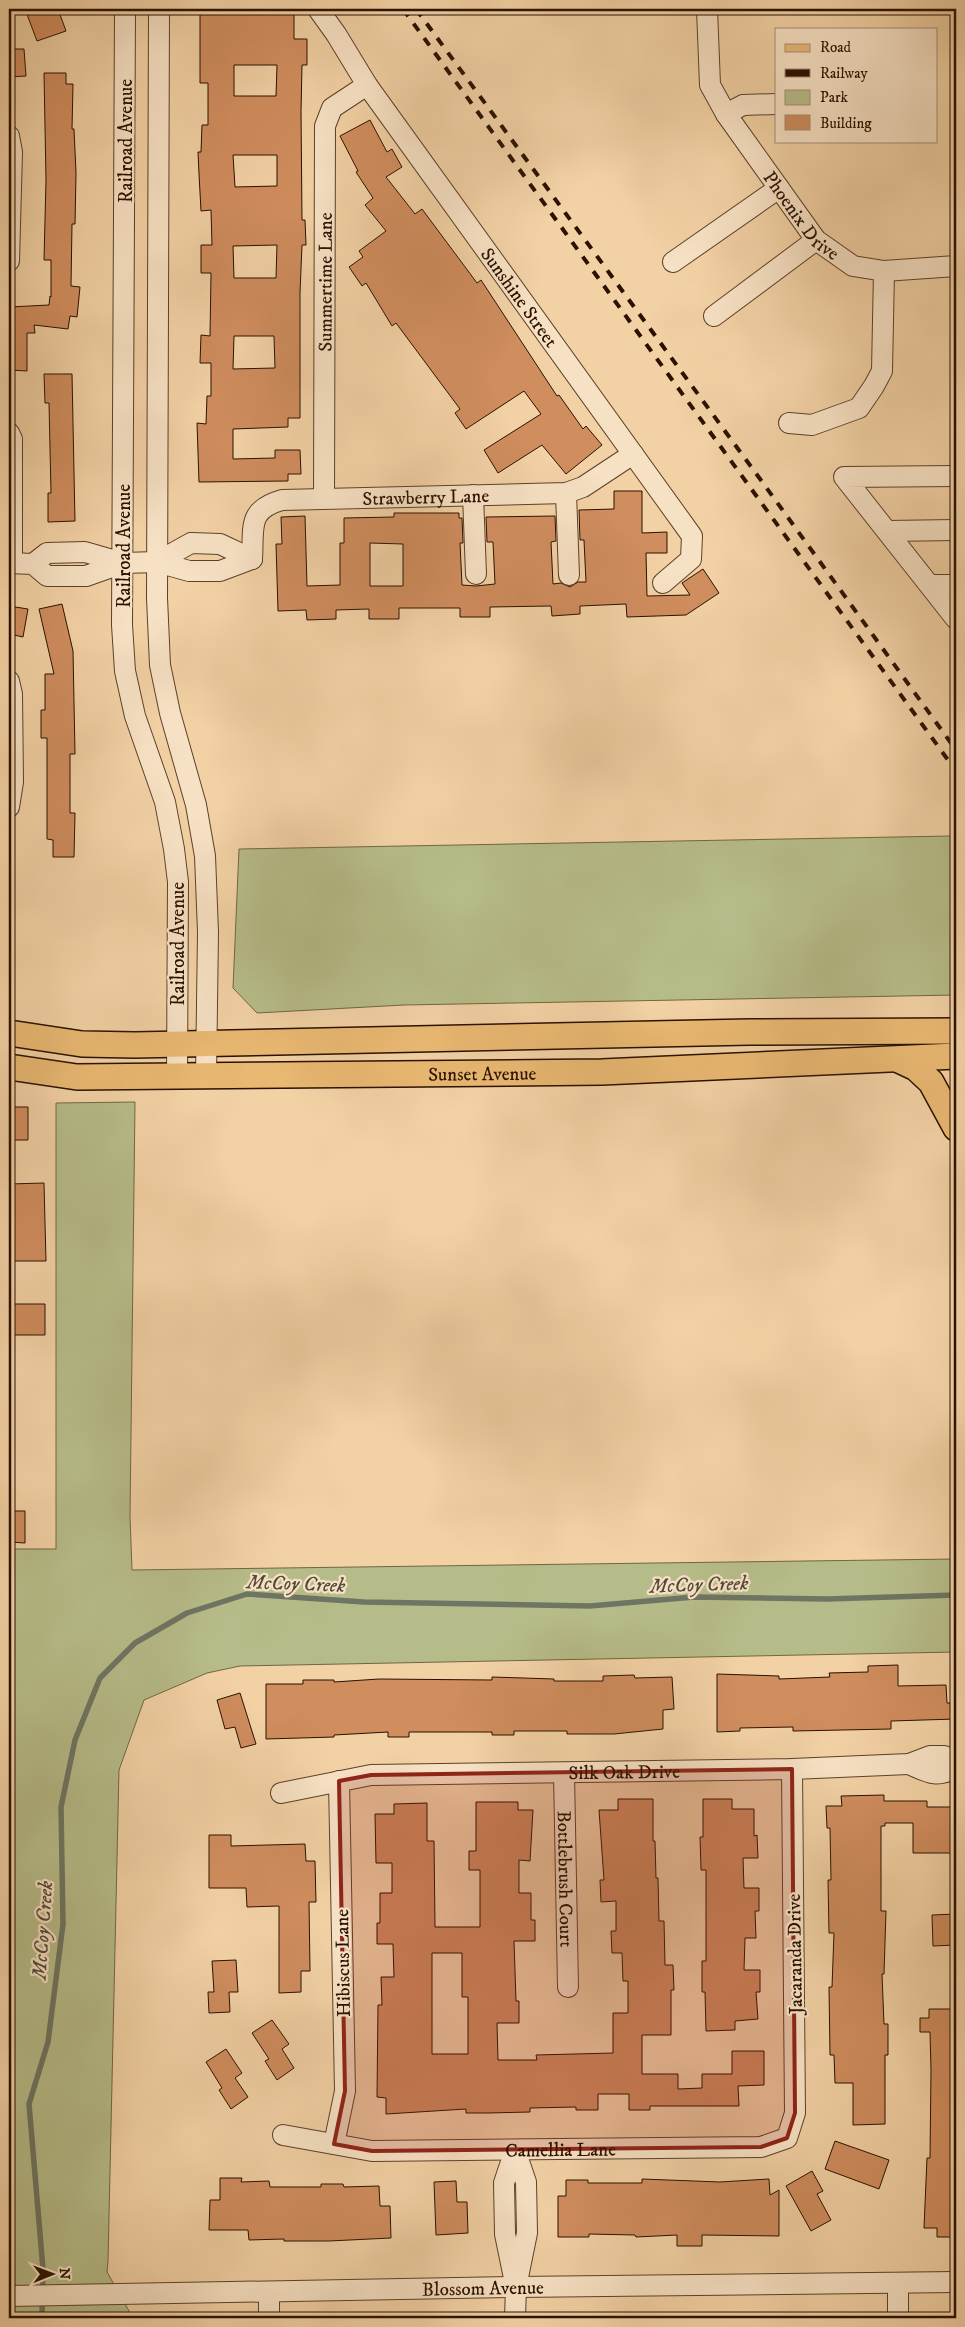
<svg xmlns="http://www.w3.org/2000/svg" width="965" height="2327" font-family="'IM FELL DW Pica',serif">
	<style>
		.green { fill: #b6bc89; stroke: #706644 }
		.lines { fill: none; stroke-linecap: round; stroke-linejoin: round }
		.stream { stroke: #6e7563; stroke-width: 5.5 }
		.building { fill: #d08d5e; stroke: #2a1100; fill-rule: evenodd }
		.minor-casing { stroke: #5c4129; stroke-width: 22 }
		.major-casing { stroke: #2a1100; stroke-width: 28 }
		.minor { stroke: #f7e1c4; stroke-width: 20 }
		.major { stroke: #e9b872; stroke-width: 25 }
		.rail { stroke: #2a1100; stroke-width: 4; stroke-dasharray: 9 9; stroke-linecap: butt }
		.marked { fill: #8f2418; fill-opacity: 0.2; stroke: #8f2418; stroke-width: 4; stroke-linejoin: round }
		.labels { text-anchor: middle; stroke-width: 4.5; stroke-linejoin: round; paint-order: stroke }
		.street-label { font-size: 19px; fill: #2a1100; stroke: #f7e1c4 }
		.water-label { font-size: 20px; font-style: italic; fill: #524b3a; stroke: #f7e1c4 }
	</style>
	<rect width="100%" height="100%" fill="#f2d1a4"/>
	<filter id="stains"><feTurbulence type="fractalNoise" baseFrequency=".004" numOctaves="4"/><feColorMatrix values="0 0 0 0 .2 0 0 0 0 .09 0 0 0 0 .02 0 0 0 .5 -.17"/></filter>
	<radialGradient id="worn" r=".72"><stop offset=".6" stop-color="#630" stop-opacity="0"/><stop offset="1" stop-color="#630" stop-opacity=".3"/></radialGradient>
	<path class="green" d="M951 836 956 843V995L404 1005 257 1013 233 988 239 849Z
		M135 1102 130 1516 132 1570 956 1559V1652L240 1666 207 1673 144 1700 119 1770 108 2261 107 2272 133 2318H9V1549H56V1103Z"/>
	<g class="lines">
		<path class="stream" d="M45 2318 42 2315 43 2269 29 2104 48 2042 63 1924 61 1807 75 1740 100 1678 135 1643 187 1613 247 1594 364 1602 590 1606 694 1597 827 1599 956 1595"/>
	</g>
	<path class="building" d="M25 9H58L66 31 37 41Z
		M200 9H294V39H307V65H302L301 112 302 220H305L306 245H302L300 293V418H288V427L233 429V459L275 458V450H300L301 474H288V481L199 482 197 423 206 424 207 396H211V363H200L201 335 210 336 211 273H201V245H212L211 210 201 211 199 174 198 152H201L202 125H208V83H200ZM234 65H277L276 96H234ZM233 155H277V186L235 187ZM277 245 276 278H234L233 246ZM234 336H274L275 368 233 369Z
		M9 49H24L26 76 9 77Z
		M44 73H66V84H73L72 129H74L76 173 75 224H72L71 286 80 287 77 317 70 316 68 329 34 325 35 333H27V371L9 370V307L49 305 50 296 51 297V260H44L46 180Z
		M370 120 387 152 392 149 402 167 386 177 415 214 422 209 477 283 481 280 557 396 559 395 583 429 586 426 602 445 566 474 542 445 498 473 484 450 541 414 524 391 466 429 455 413 460 409 396 323 392 326 366 283 362 286 349 267 363 257 359 251 386 231 365 205 373 198 356 172 358 171 340 136Z
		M44 374H72L75 521 48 522V493H51L49 403H45Z
		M614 491H642V533L667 532V553H646L647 596 690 595 682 583 703 569 719 593 686 615 627 617 626 604 580 606V614L552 616 551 606 490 607V617H460V608H399V619H369V609L336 610V619L307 620 306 610 278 611 276 544H282L281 517 305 516 307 586 340 585V543H344V518L394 517V513H459V518H462L463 543H460L462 585 476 586 495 584 493 542H487L486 517 555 516 556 541 551 542 553 584 561 583 570 587 578 582H586L584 540H580L579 510 614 509ZM370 543 403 544V586H370Z
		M62 604 73 651 75 754H70V813H75L74 857H53V840L47 839V738H41V710H45V674H54L39 609Z
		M9 606 28 609 23 637 9 634Z
		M9 1107H28V1140H9Z
		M44 1183 46 1261H9V1184Z
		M9 1304H45V1335H9Z
		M9 1511H25V1543L9 1542Z
		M898 1665V1686L946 1685 947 1703H956V1719L891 1721V1729L793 1731V1727L740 1728V1731L717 1732V1674L779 1676V1679L830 1677 829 1673 868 1672V1666Z
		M634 1675 635 1678 672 1677 674 1709 663 1710V1729L614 1734H567V1731H514V1735H492V1732H409V1737H388V1732L334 1735V1737L266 1739V1684H303V1680H334V1682L379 1679 492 1680V1677L554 1679V1681H603V1676Z
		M240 1693 256 1744 241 1748 235 1727 225 1729 217 1700Z
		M884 1795V1801H927V1807H956V1853H913V1823H885V1826H881V1911H886L884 1974H882L884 2024H888V2055H885V2124L853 2125V2083H835L834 2055H830L829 1987H832L834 1933H829L828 1880H831L830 1828H827L826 1806H842L841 1796Z
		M618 1799H653V1841H655L656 1878H658L659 1921H664L665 1965H673L674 1990H671V2035H642V2074H678V2089L702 2088V2074H732V2051H764V2085L738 2086 739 2106H650V2110H629V2094H598V2110H576V2107L530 2108V2112L488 2113H466V2109L386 2114V2098L377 2097 378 2005H382L381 1977H394L393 1944H377V1923H380V1893H392V1863H376L375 1814H394V1804L427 1803V1841H434L435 1927H480V1870H469V1851H476V1802H518V1810H533L530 1861 519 1860V1893H531V1920H535V1941H514L516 2001H519V2023H497L498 2060H537L536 2055 613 2053V2013H628V1981H623L622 1953H612L611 1931H616V1901L601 1902 600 1880H604L599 1810H618ZM432 1953H462V1997H468V2054H432Z
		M703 1799H732V1809H754V1836L757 1835 758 1858H743L744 1888H759V1911H755L756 1938H745L744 1970H760V1992H756L758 2019 735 2021V2030L706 2031 705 1992H702V1961H706V1870H701L700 1837H703Z
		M209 1835H231V1846L305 1844 306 1861H315L316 1902H309L310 1971H301V1992L279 1993V1906L247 1907 246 1888H209Z
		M956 1914V1945L933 1946 932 1915Z
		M236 1960 238 1992H229L230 2012 209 2013 208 1992H214L212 1961Z
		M929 2009H956V2237H937V2228H924L927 2158H930L931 2070 930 2032H920V2018H929Z
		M272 2020 289 2044 282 2049 294 2068 277 2080 265 2061 269 2059 252 2033Z
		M226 2049 242 2073 235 2078 248 2097 231 2109 219 2090 222 2088 206 2062Z
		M835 2141 889 2160 879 2189 825 2169Z
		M812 2171 823 2191 817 2194 831 2220 811 2231 786 2186Z
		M220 2178H242L241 2182 269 2181 270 2187H321V2184H343L344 2187 379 2186 380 2206H390L391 2238 329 2241H284V2239L249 2240 248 2230H209L210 2200H220Z
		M642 2179 720 2182 769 2179 770 2195 779 2190V2236L702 2235V2246H677V2235L636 2237 635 2235 589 2234V2237H558V2196H566V2180H588V2183H642Z
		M456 2181 457 2202H467L468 2233 436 2235 434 2182Z"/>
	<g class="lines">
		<g class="minor-casing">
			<g id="minor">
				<path d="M125 9 122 625 125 671 135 716 165 802 174 849 178 882 177 1077"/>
				<path d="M159 9 157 598 160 665 170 713 196 805 205 856 208 932 206 1077"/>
				<path id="s1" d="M318 9 336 34 367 85 692 536 691 559 663 583"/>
				<path id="s2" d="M707 9 710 85 726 114 816 240 853 266 884 271 956 266"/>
				<path d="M726 114 743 105 776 104"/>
				<path d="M9 136 12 152 9 261"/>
				<path d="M673 262 779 188"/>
				<path d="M714 316 816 240"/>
				<path d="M789 423 812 425 859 408 874 386 882 371 884 271"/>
				<path d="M9 433 12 439V563"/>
				<path d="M956 476 844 477 956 619"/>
				<path d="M566 493 569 575"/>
				<path d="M473 495 476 574"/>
				<path id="s3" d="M324 498 325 126 332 108 367 85"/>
				<path d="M887 531 956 530"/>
				<path id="s4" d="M252 559C254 527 247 510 282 500L566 493 583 487 633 454"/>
				<path d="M157 562 191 543 220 544 252 559"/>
				<path d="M9 563 33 564 47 576H86L123 563 157 562 189 571H220L252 559"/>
				<path d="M33 564 47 553 85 552 123 563"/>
				<path d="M930 585H956"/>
				<path d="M9 681 12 694 13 782 9 807"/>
				<path d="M909 1764C929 1773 936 1778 956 1768"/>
				<path id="s5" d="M564 1773 568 1987"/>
				<path id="s6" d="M281 1793 371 1775 792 1769 909 1764 930 1756H944L956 1761"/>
				<path id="s7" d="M283 2135 372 2151 761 2147 787 2138 795 2113 792 1769"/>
				<path d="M334 2144 345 2091 339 1781"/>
				<path d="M515 2150 526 2182 527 2233 516 2287 515 2318"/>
				<path d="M514 2278 505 2234 504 2183 515 2150"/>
				<path id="s8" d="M9 2296 516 2287 956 2282"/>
				<path d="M269 2318V2292"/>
				<path d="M898 2318V2284"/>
			</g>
		</g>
		<g class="major-casing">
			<g id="major">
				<path d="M9 1033 82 1044 135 1045 750 1032 956 1031"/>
				<path d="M899 1060 916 1068 931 1082 956 1128"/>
				<path id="s9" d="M9 1067 77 1077 602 1072 956 1056"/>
			</g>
		</g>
		<use href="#minor" class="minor"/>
		<use href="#major" class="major"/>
		<path class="rail" d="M403 9 956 771
			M416 9 763 483 956 750"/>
	</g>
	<path class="marked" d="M792 1769 795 2113 787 2138 761 2147 372 2151 334 2144 345 2091 339 1781 371 1775Z"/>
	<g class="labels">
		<g class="street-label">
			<text transform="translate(125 141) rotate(-90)" y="7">Railroad Avenue</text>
			<text dy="7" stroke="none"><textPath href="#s2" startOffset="236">Phoenix Drive</textPath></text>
			<text dy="7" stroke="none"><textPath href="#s3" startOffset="216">Summertime Lane</textPath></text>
			<text dy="7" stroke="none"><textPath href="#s1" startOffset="352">Sunshine Street</textPath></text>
			<text dy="7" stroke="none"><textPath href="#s4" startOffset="218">Strawberry Lane</textPath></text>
			<text transform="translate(123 546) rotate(-90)" y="7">Railroad Avenue</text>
			<text transform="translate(177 944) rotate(-90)" y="7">Railroad Avenue</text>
			<text dy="7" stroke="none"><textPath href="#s9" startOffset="474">Sunset Avenue</textPath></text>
			<text dy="7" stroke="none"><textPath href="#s6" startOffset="345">Silk Oak Drive</textPath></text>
			<text dy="7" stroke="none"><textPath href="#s5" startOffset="106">Bottlebrush Court</textPath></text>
			<text transform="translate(794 1954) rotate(-91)" y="7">Jacaranda Drive</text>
			<text transform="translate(342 1963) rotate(-91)" y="7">Hibiscus Lane</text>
			<text dy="7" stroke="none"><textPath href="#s7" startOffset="279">Camellia Lane</textPath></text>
			<text dy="7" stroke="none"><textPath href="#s8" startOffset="474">Blossom Avenue</textPath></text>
		</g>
		<g class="water-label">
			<text transform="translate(296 1583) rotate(2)" y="7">McCoy Creek</text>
			<text transform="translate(699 1584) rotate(-2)" y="7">McCoy Creek</text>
			<text transform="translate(42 1930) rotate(-86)" y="7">McCoy Creek</text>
		</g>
	</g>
	<rect width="965" height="2327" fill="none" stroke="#f2d1a4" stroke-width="30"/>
	<rect x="10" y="10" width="945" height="2307" fill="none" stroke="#2a1100" stroke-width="2.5"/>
	<rect x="15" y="15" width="935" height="2297" fill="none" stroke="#2a1100"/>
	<rect x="775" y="28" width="162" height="115" fill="#f7e1c4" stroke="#a58e76"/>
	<rect x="785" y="44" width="25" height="8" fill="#e9b872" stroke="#a58e76"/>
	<text x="820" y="52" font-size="15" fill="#2a1100">Road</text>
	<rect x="785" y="69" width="25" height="8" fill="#2a1100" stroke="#a58e76"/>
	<text x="820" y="78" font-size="15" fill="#2a1100">Railway</text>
	<rect x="785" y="90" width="25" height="15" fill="#b6bc89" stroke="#a58e76"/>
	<text x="820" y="102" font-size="15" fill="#2a1100">Park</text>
	<rect x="785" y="115" width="25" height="15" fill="#d08d5e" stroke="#a58e76"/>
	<text x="820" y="128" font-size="15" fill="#2a1100">Building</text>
	<g transform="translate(52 2274) rotate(89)" stroke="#f7e1c4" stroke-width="4" paint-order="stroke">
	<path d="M0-4L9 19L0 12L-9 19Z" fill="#2a1100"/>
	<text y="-8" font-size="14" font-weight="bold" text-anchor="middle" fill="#2a1100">N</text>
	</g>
	<rect width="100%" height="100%" filter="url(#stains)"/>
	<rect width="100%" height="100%" fill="url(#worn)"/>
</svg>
